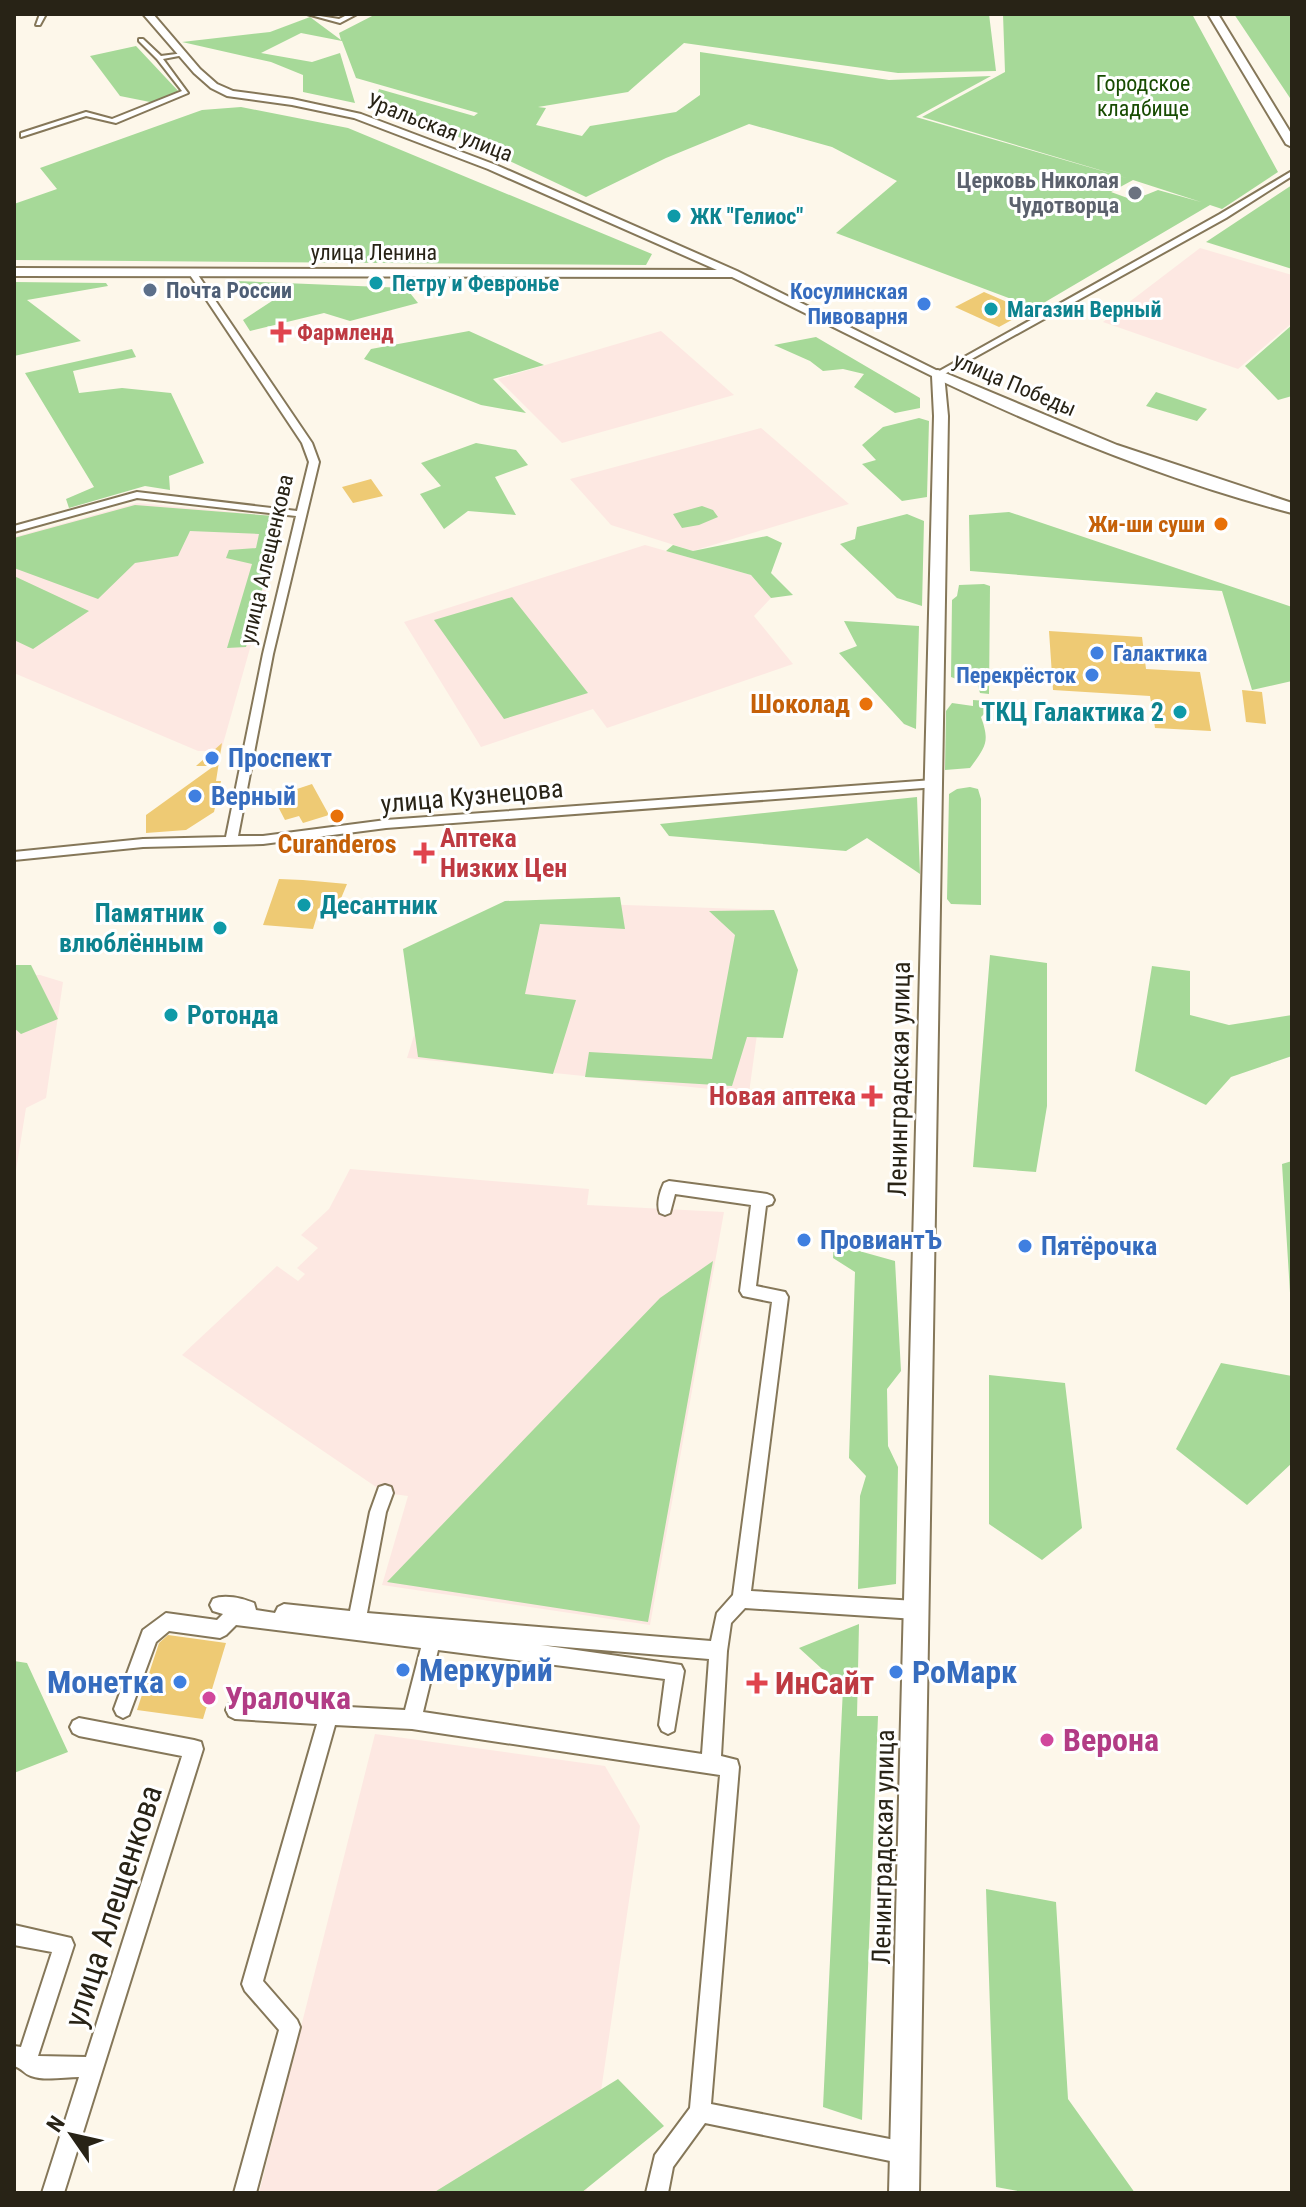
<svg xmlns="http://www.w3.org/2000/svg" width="1306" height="2207" font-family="'Roboto Condensed',sans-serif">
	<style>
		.education { fill: #fde8e2 }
		.green { fill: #a6d998; fill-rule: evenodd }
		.building { fill: #eeca74 }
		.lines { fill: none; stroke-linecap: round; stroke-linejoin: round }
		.street-casing { stroke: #857759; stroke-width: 4 }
		.secondary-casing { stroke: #857759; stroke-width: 4 }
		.primary-casing { stroke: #857759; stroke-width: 4 }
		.street { fill: #fff; fill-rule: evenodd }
		.secondary { fill: #fff; fill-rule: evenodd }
		.primary { fill: #fff; fill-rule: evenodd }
		.worship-dot { fill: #6b7280; stroke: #fff; stroke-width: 3 }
		.culture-dot { fill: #0f9aa8; stroke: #fff; stroke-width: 3 }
		.service-dot { fill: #5c6f8a; stroke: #fff; stroke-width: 3 }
		.shop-dot { fill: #3f7fe0; stroke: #fff; stroke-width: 3 }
		.health-dot { fill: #e0444e; stroke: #fff; stroke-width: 3 }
		.food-dot { fill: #e8710a; stroke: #fff; stroke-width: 3 }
		.hotel-dot { fill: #d1479c; stroke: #fff; stroke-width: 3 }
		.labels { text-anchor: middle; stroke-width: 6; stroke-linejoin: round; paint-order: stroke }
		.far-park-label { font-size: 22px; fill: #184c02; stroke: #fff }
		.far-street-label { font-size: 22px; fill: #282316; stroke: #fff }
		.far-worship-label { font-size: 22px; font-weight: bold; fill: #5b616d; stroke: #fff; text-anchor: end }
		.far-culture-label { font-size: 22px; font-weight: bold; fill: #0d838f; stroke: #fff; text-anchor: start }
		.far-service-label { font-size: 22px; font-weight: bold; fill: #4e5e75; stroke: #fff; text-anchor: start }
		.far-shop-label { font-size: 22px; font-weight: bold; fill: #366cbe; stroke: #fff; text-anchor: end }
		.far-health-label { font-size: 22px; font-weight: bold; fill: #be3a42; stroke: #fff; text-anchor: start }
		.far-food-label { font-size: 22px; font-weight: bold; fill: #c56008; stroke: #fff; text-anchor: end }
		.food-label { font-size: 26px; font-weight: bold; fill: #c56008; stroke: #fff; text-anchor: end }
		.culture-label { font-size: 26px; font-weight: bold; fill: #0d838f; stroke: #fff; text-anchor: end }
		.shop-label { font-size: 26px; font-weight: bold; fill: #366cbe; stroke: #fff; text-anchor: start }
		.street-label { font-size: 26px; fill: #282316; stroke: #fff }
		.health-label { font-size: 26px; font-weight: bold; fill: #be3a42; stroke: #fff; text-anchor: start }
		.near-shop-label { font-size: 32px; font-weight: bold; fill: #366cbe; stroke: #fff; text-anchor: start }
		.near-health-label { font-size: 32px; font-weight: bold; fill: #be3a42; stroke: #fff; text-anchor: start }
		.near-hotel-label { font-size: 32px; font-weight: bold; fill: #b23c85; stroke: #fff; text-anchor: start }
		.near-street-label { font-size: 32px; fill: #282316; stroke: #fff }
	</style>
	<rect width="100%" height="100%" fill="#fdf7ea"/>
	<path class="education" d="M1200 248 1292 275V323L1238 369 1103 322Z
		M661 331 734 395 562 443 498 379Z
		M761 428 849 504 693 551 611 525 570 479Z
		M137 503 287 517 221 751H198L14 673V537Z
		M645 545 751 575 771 598 754 616 793 664 607 728 593 709 481 747 404 622Z
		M505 901 774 910 749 1093 407 1058 444 939Z
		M14 975H40L63 982 46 1098 26 1108 14 1183Z
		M350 1169 589 1189 587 1205 724 1212 650 1625 382 1585 408 1496 385 1493 182 1355 277 1266 298 1281 305 1274 297 1268 318 1248 301 1235 329 1209Z
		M375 1734 605 1766 640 1826 586 2193H259Z"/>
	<path class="green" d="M376 14H989L996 71 898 73 684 43 628 92 538 107 546 108 536 125 582 136 590 126 676 112 700 95V52L889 80 991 76 916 117 1130 179 922 117 1005 72 1003 14H1192L1278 172 1222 209 1210 205 1035 308 836 233 897 181 832 147 749 124 666 158 586 197 376 98 379 89 474 116 478 113 356 78 342 41 301 33 261 53 312 62 340 53 355 103 303 92V75L271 62 182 42 270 32 310 17 341 40 339 33ZM1133 180 1201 202 1158 190 1133 200 1111 192Z
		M1234 14H1292V101Z
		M136 46 181 94 155 103 120 96 90 56Z
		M241 107 348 128 652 254 646 265 14 260V204L57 189 40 168 202 110Z
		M1292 185V269L1206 242Z
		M236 281 406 288 418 303 350 321 324 313 250 331 243 320 272 301Z
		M14 282 106 283 108 286 27 300 81 341 14 356Z
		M1292 325V396L1278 400 1245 366Z
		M469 331 544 365 493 379 526 413 481 405 364 359 371 349Z
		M816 337 920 398V408L895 413 854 387 864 374 843 369 823 371 810 361 774 345Z
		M132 349 136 357 73 371 79 393 122 388 171 393 204 463 169 476 170 490 145 486 69 508 66 499 94 487 25 373Z
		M1156 392 1207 409 1197 421 1146 406Z
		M919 418 929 421 927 497 902 501 862 464 876 460 862 445 883 427Z
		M476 443 516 450 528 465 495 477 516 515 468 511 444 529 420 494 441 486 421 463Z
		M135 505 287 517 282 519 246 647 227 648 252 564 226 558 229 550 256 548 259 534 190 531 178 556 135 563 98 599 14 568V538Z
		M702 506 713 510 718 517 699 525 682 528 673 514Z
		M1009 512 1292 607V681L1252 690 1222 591 970 571 969 515Z
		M907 514 924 521 922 606 897 598 840 544 855 539 857 527Z
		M767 536 782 543 771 573 793 595 771 598 751 575 666 551 673 545 693 551Z
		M14 576 89 611 33 649 14 640Z
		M984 584 990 586 989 694 980 693 976 680H959L951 677 952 600 957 596 959 585Z
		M512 597 588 693 504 719 434 620Z
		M844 621 919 626 916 729 904 724 839 653 857 646Z
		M973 700 987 701 986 712 981 717C990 742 986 746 970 768L945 770 946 711 952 703 973 706Z
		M970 787 978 789 981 799V905L951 904 947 899 949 794 957 789Z
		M917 797 920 874 867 838 846 851 669 836 660 824Z
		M620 897 625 929 540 924 525 994 576 1000 553 1074 418 1057 403 949 505 901Z
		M774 910 798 970 783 1038 747 1037 732 1086 585 1077 589 1052 712 1059 735 935 709 911Z
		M990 955 1047 963V1106L1036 1172 973 1167Z
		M14 965H31L58 1019 21 1034 14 1028Z
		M1152 966 1190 971V1015L1229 1025 1292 1015V1056L1231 1077 1206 1105 1135 1071Z
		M1292 1161V1325L1282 1164Z
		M834 1244 895 1261 901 1371 887 1389 888 1446 898 1467 896 1584 858 1589 860 1496 866 1476 849 1458 855 1272 833 1258Z
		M713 1261 648 1622 387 1582 660 1298Z
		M1221 1363 1292 1376V1463L1247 1505 1176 1449Z
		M989 1375 1065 1383 1082 1528 1042 1560 989 1524Z
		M859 1624 857 1716H878L862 2120 823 2107 843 1688 799 1648Z
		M14 1661 27 1663 68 1752 14 1773Z
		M986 1889 1056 1902 1068 2099 1135 2193H1029L996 2187Z
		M618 2079 664 2126 581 2193H433Z"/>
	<path class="building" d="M984 292 1028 311 999 327 955 307Z
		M371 479 383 496 353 503 342 487Z
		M1049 631 1142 637 1146 669 1200 672 1211 731 1155 728 1150 696 1053 690Z
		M1242 690 1262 692 1266 724 1246 722Z
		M222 743 216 781H221L214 812 186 830 146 833V815L214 766H196Z
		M312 784 329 815 303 823 299 816 285 820 273 797Z
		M279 879 303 880 347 884 337 908 320 906 313 929 263 925Z
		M168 1635 226 1643 203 1719 137 1710 159 1643Z"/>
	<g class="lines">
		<g class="street-casing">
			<path id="street" d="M40 14H46L40 25H36Z
				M307 14 339 19 349 14H357L340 23Z
				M139 39H143L161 56 184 53V55L163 59 188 93 116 123 86 116 21 137V133L86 112 112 119 182 91 157 59 139 41Z
				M1292 171V176L1226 218 941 376 934 374 1220 214Z
				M192 270 196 272 312 443 319 462 273 654 238 836H263L386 820 933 780 939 784 937 787 386 828 263 844 143 847 14 860V852L143 839 226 837 263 654 296 516 137 498 14 532V526L137 492 297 511 309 462 302 443 188 272Z
				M669 1181 767 1194 772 1196 774 1200 772 1204 766 1206 756 1286 785 1292 788 1297 751 1591 916 1601 922 1604 925 1610 922 1616 916 1619 745 1608 731 1623 727 1651 721 1756 737 1760 739 1767 711 2104 905 2142 913 2145 916 2153 913 2161 905 2164 705 2123 673 2167 668 2193H646L655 2155 690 2108 720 1775 412 1729 335 1725 263 1981 297 2020 300 2027 256 2193H234L279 2030 245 1991 242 1984 317 1724 235 1719 229 1716 226 1710 229 1704 235 1701 405 1710 421 1648 236 1625 226 1635 220 1638 169 1631 156 1642 129 1715 123 1718 117 1715 114 1709 143 1630 166 1613 217 1620 223 1614 213 1611 210 1605 213 1599C224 1594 243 1598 254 1603L256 1610 275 1613 278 1607 284 1604 350 1611 370 1512 379 1487 385 1485 391 1487 393 1493 386 1512 367 1613 711 1641 717 1613 733 1595 772 1302 743 1296 740 1291 751 1205 675 1194 670 1213 665 1215 660 1213C656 1205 660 1191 664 1183ZM541 1645 709 1659 702 1754 423 1712 438 1650 665 1679 659 1725 662 1731 668 1734 674 1731 684 1671 681 1665Z
				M79 1718 194 1740 201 1742 203 1749 64 2193H42L79 2077C65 2077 45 2081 31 2076 24 2074 22 2068 14 2066V2046L21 2047 52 1952 14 1945V1925L71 1938 74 1945 38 2056 86 2057 182 1756 79 1736 73 1733 70 1727 73 1721Z"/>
		</g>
		<g class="secondary-casing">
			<path id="secondary" d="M143 14H153L200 69 217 84 233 91 292 99 361 114 496 165 737 271 944 374 948 416 919 2193H889L934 416 932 376 732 277 14 276V268L717 270 488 169 354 118 292 105 227 96 211 88 194 73Z"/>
		</g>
		<g class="primary-casing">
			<path id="primary" d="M1208 14H1218L1292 135V147L1286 144Z
				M938 370 1117 445 1292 503V513C1169 481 1048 432 933 377V371Z"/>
		</g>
		<use href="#street" class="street"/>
		<use href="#secondary" class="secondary"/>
		<use href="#primary" class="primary"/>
	</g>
	<circle class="worship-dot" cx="1135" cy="193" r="8"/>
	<g class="culture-dot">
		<circle cx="674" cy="216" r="8"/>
		<circle cx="376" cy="283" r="8"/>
		<circle cx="991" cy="309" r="8"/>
		<circle cx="1180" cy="712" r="8"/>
		<circle cx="304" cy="905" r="8"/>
		<circle cx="220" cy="928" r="8"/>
		<circle cx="171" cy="1015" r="8"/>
	</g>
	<circle class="service-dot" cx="150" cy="290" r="8"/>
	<g class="shop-dot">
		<circle cx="924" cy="304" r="8"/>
		<circle cx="1097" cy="653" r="8"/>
		<circle cx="1092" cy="675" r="8"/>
		<circle cx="212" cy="758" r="8"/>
		<circle cx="195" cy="796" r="8"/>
		<circle cx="804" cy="1240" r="8"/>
		<circle cx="1025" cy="1246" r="8"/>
		<circle cx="403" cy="1670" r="8"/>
		<circle cx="896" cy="1672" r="8"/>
		<circle cx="180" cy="1682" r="8"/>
	</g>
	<g class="health-dot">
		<path d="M277 320h8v8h8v8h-8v8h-8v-8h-8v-8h8z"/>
		<path d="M420 841h8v8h8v8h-8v8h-8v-8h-8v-8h8z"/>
		<path d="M868 1084h8v8h8v8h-8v8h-8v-8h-8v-8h8z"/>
		<path d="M753 1671h8v8h8v8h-8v8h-8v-8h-8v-8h8z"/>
	</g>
	<g class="food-dot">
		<circle cx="1221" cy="524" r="8"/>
		<circle cx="866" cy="704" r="8"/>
		<circle cx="337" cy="816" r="8"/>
	</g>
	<g class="hotel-dot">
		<circle cx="209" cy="1698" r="8"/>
		<circle cx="1047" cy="1740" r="8"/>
	</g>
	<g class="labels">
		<g class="far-park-label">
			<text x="1143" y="91">Городское<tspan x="1143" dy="25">кладбище</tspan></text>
		</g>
		<g class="far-street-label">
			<text transform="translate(440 127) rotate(21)" y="8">Уральская улица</text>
			<text x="374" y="260">улица Ленина</text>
			<text transform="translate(1015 384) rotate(23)" y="8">улица Победы</text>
			<text transform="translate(266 559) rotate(-77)" y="8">улица Алещенкова</text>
		</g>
		<g class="far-worship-label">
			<text x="1119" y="188">Церковь Николая<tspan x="1119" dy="25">Чудотворца</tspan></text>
		</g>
		<g class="far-culture-label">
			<text x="690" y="224">ЖК "Гелиос"</text>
			<text x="392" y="291">Петру и Февронье</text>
			<text x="1007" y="317">Магазин Верный</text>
		</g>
		<g class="far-service-label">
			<text x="166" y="298">Почта России</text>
		</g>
		<g class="far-shop-label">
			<text x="908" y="299">Косулинская<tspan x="908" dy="25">Пивоварня</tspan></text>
			<text x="1113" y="661" text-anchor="start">Галактика</text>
			<text x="1076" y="683">Перекрёсток</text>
		</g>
		<g class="far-health-label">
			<text x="297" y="340">Фармленд</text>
		</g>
		<g class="far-food-label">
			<text x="1205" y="532">Жи-ши суши</text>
		</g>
		<g class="food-label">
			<text x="850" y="713">Шоколад</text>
			<text x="337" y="853" text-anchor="middle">Curanderos</text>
		</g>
		<g class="culture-label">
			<text x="1164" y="721">ТКЦ Галактика 2</text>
			<text x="320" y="914" text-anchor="start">Десантник</text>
			<text x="204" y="922">Памятник<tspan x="204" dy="30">влюблённым</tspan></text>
			<text x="187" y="1024" text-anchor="start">Ротонда</text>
		</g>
		<g class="shop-label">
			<text x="228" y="767">Проспект</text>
			<text x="211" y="805">Верный</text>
			<text x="820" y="1249">ПровиантЪ</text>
			<text x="1041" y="1255">Пятёрочка</text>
		</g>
		<g class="street-label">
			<text transform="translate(472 796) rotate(-5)" y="9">улица Кузнецова</text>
			<text transform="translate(899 1079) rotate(-89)" y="9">Ленинградская улица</text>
			<text transform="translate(883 1847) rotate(-89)" y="9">Ленинградская улица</text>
		</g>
		<g class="health-label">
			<text x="440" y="847">Аптека<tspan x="440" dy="30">Низких Цен</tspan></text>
			<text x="856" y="1105" text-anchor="end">Новая аптека</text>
		</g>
		<g class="near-shop-label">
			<text x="419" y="1681">Меркурий</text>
			<text x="912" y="1683">РоМарк</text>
			<text x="164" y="1693" text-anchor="end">Монетка</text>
		</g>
		<g class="near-health-label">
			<text x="775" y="1694">ИнСайт</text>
		</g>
		<g class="near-hotel-label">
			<text x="225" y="1709">Уралочка</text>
			<text x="1063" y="1751">Верона</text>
		</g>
		<g class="near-street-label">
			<text transform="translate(113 1906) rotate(-72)" y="11">улица Алещенкова</text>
		</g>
	</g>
	<rect width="1306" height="2207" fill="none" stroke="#282316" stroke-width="32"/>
	<g transform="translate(72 2135) rotate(304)" stroke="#ffffff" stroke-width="6" paint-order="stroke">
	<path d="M0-6L14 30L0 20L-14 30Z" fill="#282316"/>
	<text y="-12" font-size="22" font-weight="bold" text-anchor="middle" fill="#282316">N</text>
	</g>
</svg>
